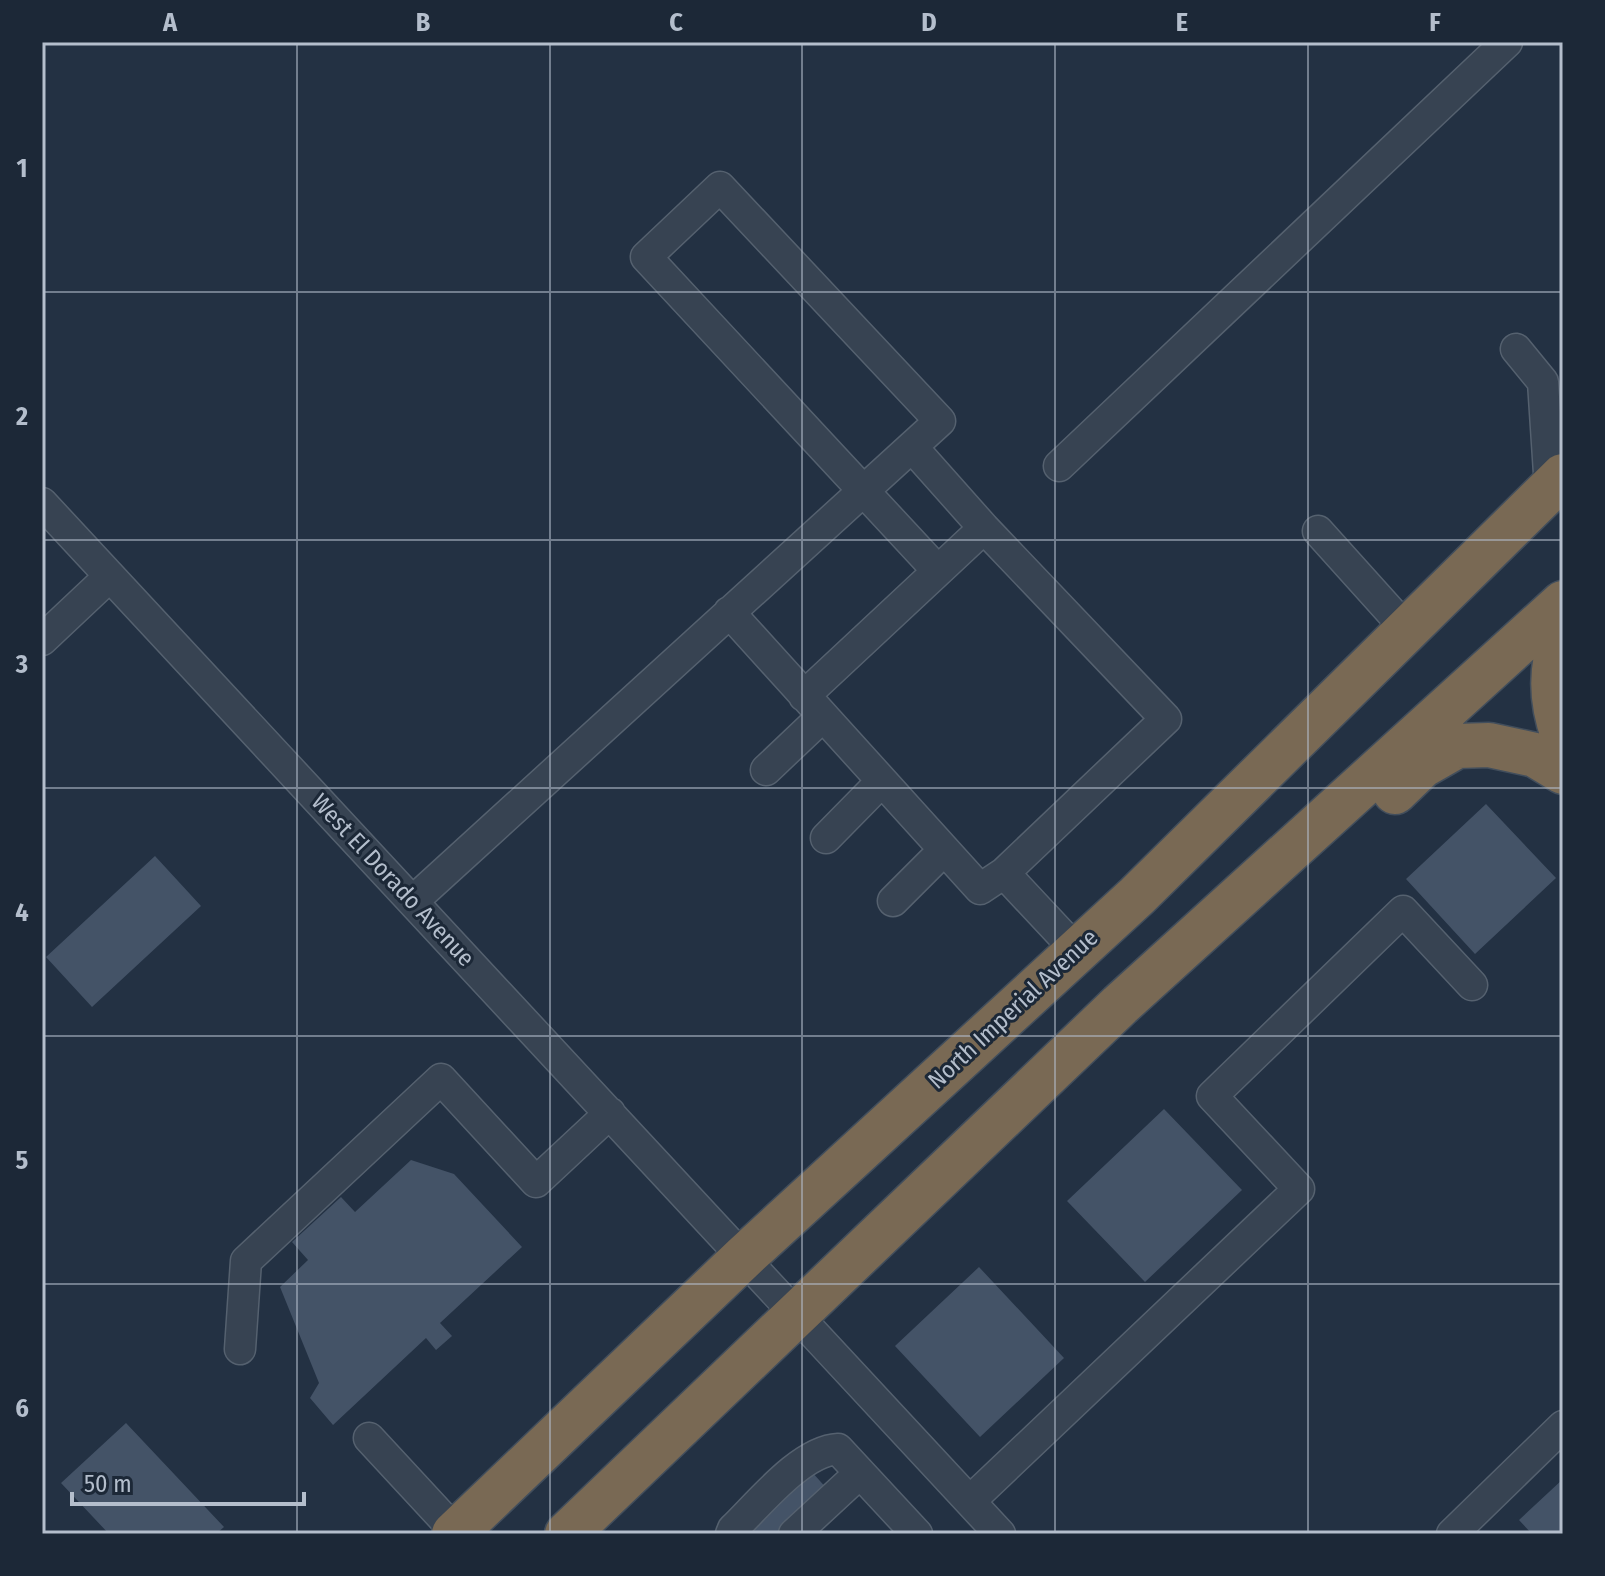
<svg xmlns="http://www.w3.org/2000/svg" width="1605" height="1576" font-family="'Fira Sans Condensed',sans-serif">
	<style>
		.building { fill: #445367 }
		.lines { fill: none; stroke-linecap: round; stroke-linejoin: round }
		.minor-casing { stroke: #55616f; stroke-width: 33 }
		.highway-casing { stroke: #424e5c; stroke-width: 47 }
		.minor { stroke: #374352; stroke-width: 30 }
		.highway { stroke: #796954; stroke-width: 44 }
		.grid { fill: none; stroke: #b4becc; stroke-width: 2; stroke-opacity: 0.55 }
		.labels { text-anchor: middle; stroke-width: 6; stroke-linejoin: round; paint-order: stroke }
		.street-label { font-size: 24px; fill: #b4becc; stroke: #1c2837 }
		.neatline { fill: none; stroke: #b4becc; stroke-width: 3 }
		.grid-label { font-size: 26px; text-anchor: middle; font-weight: bold; fill: #b4becc }
	</style>
	<rect width="100%" height="100%" fill="#233143"/>
	<path class="building" d="M1486 804 1556 878 1475 954 1406 879Z
		M155 856 201 906 92 1007 46 957Z
		M1164 1109 1242 1190 1145 1282 1067 1201Z
		M411 1160 454 1174 522 1247 440 1323 452 1336 436 1350 426 1338 333 1425 310 1398 319 1383 280 1287 308 1260 292 1242 341 1197 355 1212Z
		M979 1267 1064 1358 980 1437 895 1346Z
		M126 1423 224 1527 216 1534H109L61 1483Z
		M811 1471 829 1491 783 1534H757L751 1527Z
		M1563 1479V1534H1532L1519 1520Z"/>
	<g class="lines">
		<g class="minor-casing">
			<path id="minor" d="M1516 349 1543 382 1550 489
				M1059 466 1507 42
				M42 503 1000 1534
				M1318 531 1408 631
				M938 571 984 528
				M729 612 980 889 1004 873 1166 719 984 528 912 447
				M42 640 110 576
				M766 770 823 716
				M826 838 882 781
				M1004 873 1076 950
				M413 901 940 421 720 187 646 257 938 571 804 696
				M893 901 944 850
				M240 1349 246 1261 441 1079 536 1182 610 1113
				M369 1438 456 1532
				M970 1501 1299 1189 1212 1096 1403 911 1472 985
				M731 1534 733 1529C759 1504 801 1451 838 1449L917 1534
				M794 1534 860 1473
				M1452 1534 1563 1426"/>
		</g>
		<g class="highway-casing">
			<path id="highway" d="M1563 631C1550 668 1550 699 1563 736
				M1395 792 1422 766 1457 746 1489 745 1535 755 1563 772
				M454 1534 744 1257 1137 896 1563 476
				M567 1534 1120 1005 1563 603"/>
		</g>
		<use href="#minor" class="minor"/>
		<use href="#highway" class="highway"/>
	</g>
	<path class="grid" d="M297 42V1534M550 42V1534M802 42V1534M1055 42V1534M1308 42V1534M42 292H1563M42 540H1563M42 788H1563M42 1036H1563M42 1284H1563"/>
	<g class="labels">
		<g class="street-label">
			<text transform="translate(393 880) rotate(47)" y="8">West El Dorado Avenue</text>
			<text transform="translate(1013 1009) rotate(-43)" y="8">North Imperial Avenue</text>
		</g>
	</g>
	<rect width="1605" height="1576" fill="none" stroke="#1c2837" stroke-width="88"/>
	<path d="M72 1492v12h232v-12" fill="none" stroke="#b4becc" stroke-width="4"/>
	<text x="84" y="1492" font-size="24" fill="#b4becc" stroke="#1c2837" stroke-width="6" paint-order="stroke">50 m</text>
	<rect x="44" y="44" width="1517" height="1488" class="neatline"/>
	<g class="grid-label">
		<text x="170" y="31">A</text>
		<text x="423" y="31">B</text>
		<text x="676" y="31">C</text>
		<text x="929" y="31">D</text>
		<text x="1182" y="31">E</text>
		<text x="1435" y="31">F</text>
		<text x="22" y="177">1</text>
		<text x="22" y="425">2</text>
		<text x="22" y="673">3</text>
		<text x="22" y="921">4</text>
		<text x="22" y="1169">5</text>
		<text x="22" y="1417">6</text>
	</g>
</svg>
